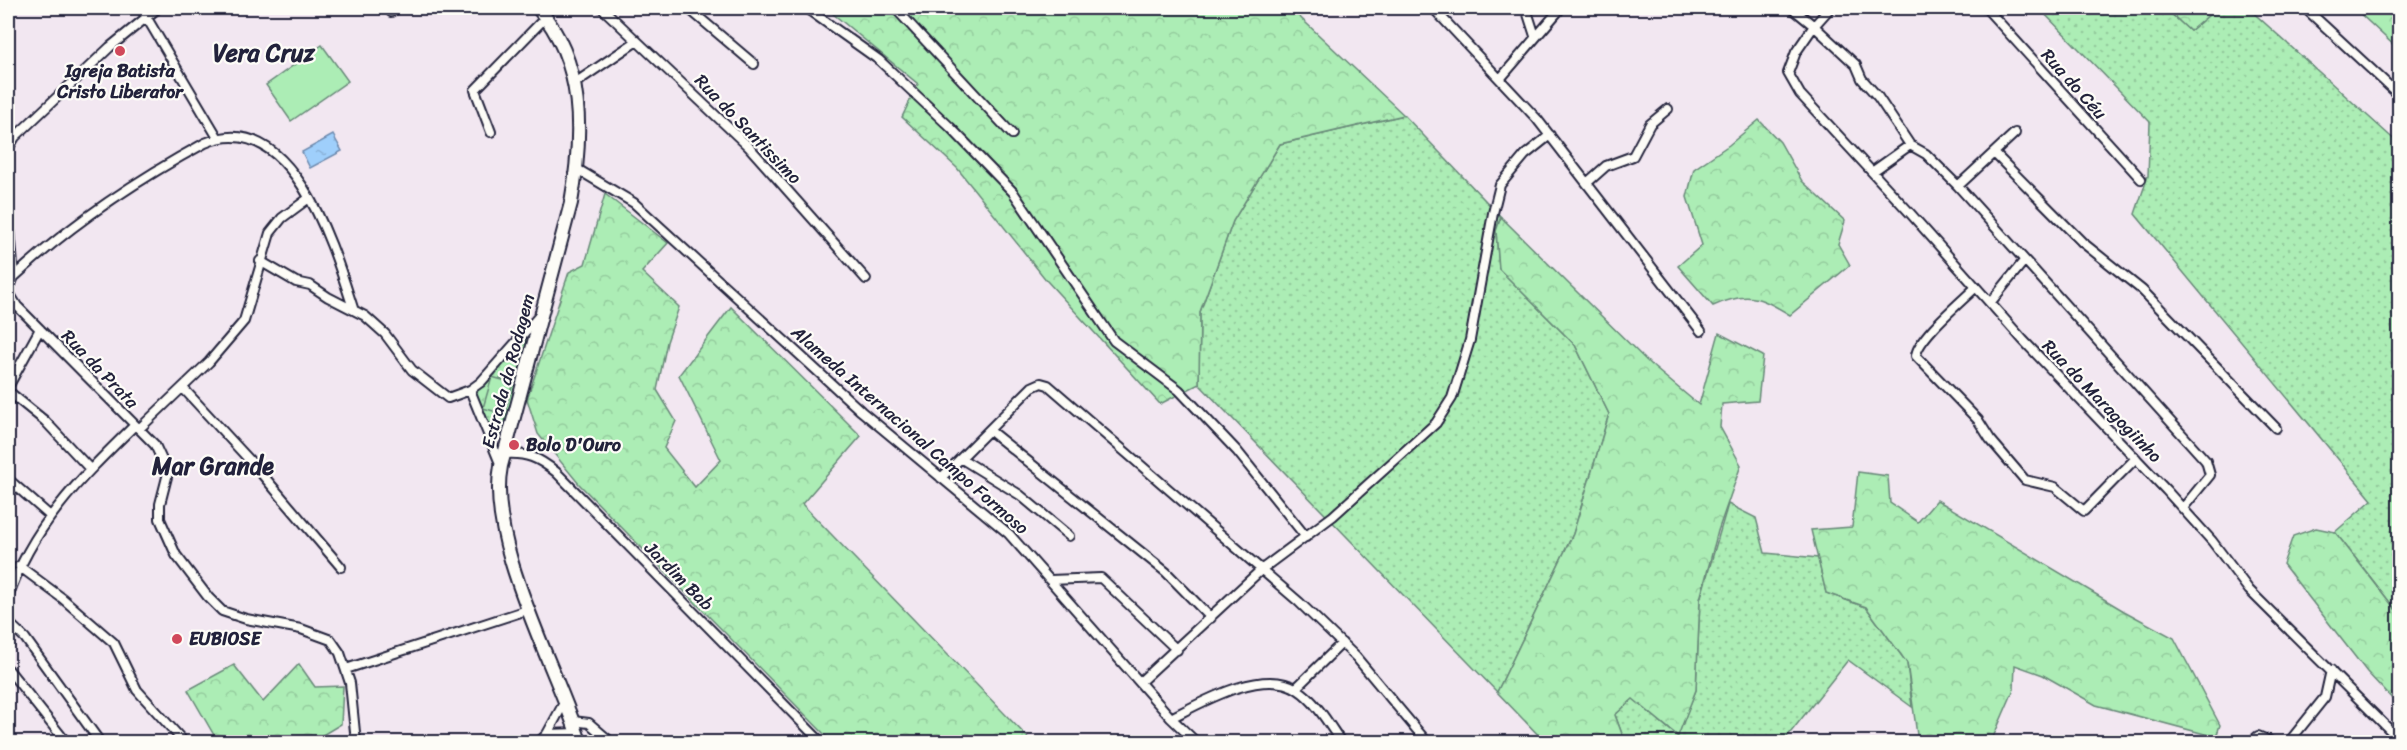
<svg xmlns="http://www.w3.org/2000/svg" width="2407" height="750" font-family="Sriracha,sans-serif">
	<style>
		.grass { fill: url(#grass-dots); stroke: #678878; stroke-width: 1.5 }
		.forest { fill: url(#forest-crowns); stroke: #678878; stroke-width: 1.5 }
		.pitch { fill: #acedb5; stroke: #678878; stroke-width: 1.5 }
		.water { fill: url(#water-ripples); stroke: #6d8aae; stroke-width: 1.5 }
		.lines { fill: none; stroke-linecap: round; stroke-linejoin: round }
		.minor-casing { stroke: #22223b; stroke-width: 12 }
		.primary-casing { stroke: #22223b; stroke-width: 16 }
		.minor { stroke: #fdfcf7; stroke-width: 8 }
		.primary { stroke: #fdfcf7; stroke-width: 12 }
		.poi-dot { fill: #d1495b; stroke: #fdfcf7; stroke-width: 2 }
		.labels { text-anchor: middle; stroke-width: 4.5; stroke-linejoin: round; paint-order: stroke }
		.poi-label { font-size: 18px; font-weight: bold; fill: #22223b; stroke: #fdfcf7; text-anchor: start }
		.street-label { font-size: 18px; fill: #22223b; stroke: #fdfcf7 }
		.district-label { font-size: 24px; font-weight: bold; fill: #22223b; stroke: #fdfcf7 }
	</style>
	<defs>
		<pattern id="grass-dots" width="8" height="8" patternUnits="userSpaceOnUse" patternTransform="scale(1.5)"><rect width="8" height="8" fill="#acedb5"/><path d="M2 2h.1M6 6h.1" fill="none" stroke="#94cb9d" stroke-width="1.8" stroke-linecap="round"/></pattern>
		<pattern id="forest-crowns" width="20" height="18" patternUnits="userSpaceOnUse" patternTransform="scale(1.5)"><rect width="20" height="18" fill="#acedb5"/><path d="M2 6a3 3 0 1 1 6 0M12 15a3 3 0 1 1 6 0" fill="none" stroke="#94cb9d"/></pattern>
		<pattern id="water-ripples" width="26" height="14" patternUnits="userSpaceOnUse" patternTransform="scale(1.5)"><rect width="26" height="14" fill="#9fcffb"/><path d="M2 4q2-2 4 0t4 0M15 11q2-2 4 0t4 0" fill="none" stroke="#89b1d8"/></pattern>
	</defs>
	<rect width="100%" height="100%" fill="#f2e7f1"/>
	<filter id="ink" filterUnits="userSpaceOnUse"><feTurbulence type="fractalNoise" baseFrequency=".0167" numOctaves="2"/><feDisplacementMap in="SourceGraphic" scale="12" xChannelSelector="R" yChannelSelector="G"/><feConvolveMatrix kernelMatrix="1 2 1 2 8 2 1 2 1" color-interpolation-filters="sRGB"/></filter>
	<g filter="url(#ink)">
		<path class="grass" d="M2039 8H2165L2190 31 2217 8H2248L2399 144 2400 365 2395 371 2400 375 2399 614 2335 532 2372 500 2135 214 2148 176 2150 122Z
			M1404 115 1501 217 1496 231 1499 269 1575 345 1609 414 1573 534 1497 692 1199 384 1200 312 1233 221 1280 144Z
			M525 335 530 338 502 436 492 431 474 395Z
			M1728 504 1756 518 1765 553 1818 558 1826 593 1866 607 1907 663 1912 707 1848 660 1783 742H1625L1615 715 1633 698 1677 736 1696 690 1700 600Z"/>
		<path class="forest" d="M826 8H1290L1404 115 1280 144 1233 221 1200 312 1199 384 1160 404 1047 281 957 168 902 117 918 84Z
			M2165 8H2217L2190 31Z
			M2354 8H2399V50Z
			M1759 120 1780 142 1802 181 1845 221 1838 244 1850 265 1790 315C1759 296 1747 291 1713 306L1678 266 1702 245 1687 197 1694 169 1729 145Z
			M605 194 668 243 642 272 679 307 667 342 657 390 676 421 664 448 695 487 721 460 679 375 731 307 861 436 802 504 1032 742H832L579 484 538 434 527 399 569 272 585 264Z
			M1501 217 1651 365 1699 405 1719 333 1763 356 1758 401 1722 404 1720 427 1741 465 1718 531 1700 599 1696 690 1678 736 1633 699 1615 715 1625 742H1545L1497 692 1573 534 1609 414 1575 345 1499 269 1496 231Z
			M1858 472 1888 476 1890 503 1918 522 1937 500 2124 611 2174 638 2220 725 2216 737 2096 705 2043 675 2015 665 2014 689 1991 742H1918L1907 663 1866 607 1826 593 1811 530 1852 527Z
			M2316 528 2335 532 2399 614V706L2367 672 2283 564 2293 536Z
			M299 664 315 687 343 686 341 724 311 742H218L188 690 234 665 263 702Z"/>
		<path class="pitch" d="M322 45 348 81 291 121 266 85Z
			M492 377 513 383 504 414 483 408Z"/>
		<path class="water" d="M333 135 342 151 310 168 302 152Z"/>
		<g class="lines">
			<g class="minor-casing">
				<path id="minor" d="M141 8 218 138
					M388 8 391 12 397 8
					M602 8 749 147 866 279
					M688 8 754 64
					M806 8 879 60 950 127 1013 192 1114 341 1179 390 1237 451 1306 537
					M895 8 1012 134
					M1433 8 1537 119 1701 331
					M1526 8 1535 36
					M1792 8 1814 26 1796 52 1788 73 1800 94 1910 213 2023 340 2166 490 2212 541 2249 590 2400 740
					M1830 8 1814 26 1856 65 1862 79 1878 97 1910 145
					M1986 8 2141 179
					M2305 8 2400 96
					M1500 79 1561 8
					M575 83 637 41
					M491 132 475 90 546 17
					M8 149 15 137 110 47 158 8
					M1994 153 2082 242 2142 290 2276 428
					M577 169 634 203 861 411 1009 534 1171 718 1196 742
					M1872 172 1910 145 1926 154 1958 186 2206 461 2210 475 2183 508
					M1588 182 1606 166 1633 156 1650 124 1668 109
					M1958 186 2015 133
					M8 206 14 277 8 291
					M260 261 296 282 310 285 328 297 365 316 385 334 412 370 448 398 470 390 481 382 540 315
					M14 277C72 223 135 181 205 143 292 106 334 249 353 308
					M1976 287C1962 301 1917 338 1916 356L1978 420 1990 439 2025 480 2055 487 2084 511 2136 458
					M8 291 17 306 155 445 168 473 160 504V519L176 555 208 597 222 611 246 619 301 629 331 640 340 653 350 683 356 742
					M1990 303 2024 261
					M8 387 40 329
					M183 388 255 466 341 567
					M470 390 501 466
					M8 391 45 421 90 469
					M139 429 209 362 244 321 270 233 282 218 309 198
					M989 430 1166 572 1211 618
					M504 454C526 452 539 458 556 472L821 742
					M962 459 1020 495 1069 536
					M941 478 1032 387 1041 383 1048 385 1299 602 1356 657 1427 742
					M8 479 49 515
					M19 566 62 598 114 643 137 690 184 742
					M1050 580 1101 578 1177 650
					M8 598C31 526 82 477 135 425
					M8 622 25 638 100 742
					M8 669 66 742
					M346 669 530 609
					M1140 682 1262 569 1333 516 1436 423 1452 398 1470 340 1493 213 1500 185 1525 155 1550 135
					M1296 688 1342 643
					M1171 718C1202 702 1263 667 1297 689 1316 701 1329 724 1341 742
					M573 721 589 723 611 742
					M547 734 577 733
					M539 742 547 734 565 701
					M2251 742 2258 736 2272 742
					M2289 742 2325 697 2331 670"/>
			</g>
			<g class="primary-casing">
				<path id="primary" d="M538 8C585 63 583 135 571 203L501 466C486 542 556 667 580 742"/>
			</g>
			<use href="#minor" class="minor"/>
			<use href="#primary" class="primary"/>
		</g>
	</g>
	<g class="poi-dot">
		<circle cx="120" cy="51" r="6"/>
		<circle cx="514" cy="445" r="6"/>
		<circle cx="177" cy="639" r="6"/>
	</g>
	<g class="labels">
		<g class="poi-label">
			<text x="120" y="77" text-anchor="middle">Igreja Batista<tspan x="120" dy="21">Cristo Liberator</tspan></text>
			<text x="526" y="451">Bolo D'Ouro</text>
			<text x="189" y="645">EUBIOSE</text>
		</g>
		<g class="street-label">
			<text transform="translate(2074 84) rotate(48)" y="6">Rua do Céu</text>
			<text transform="translate(748 129) rotate(46)" y="6">Rua do Santissimo</text>
			<text transform="translate(100 369) rotate(46)" y="6">Rua da Prata</text>
			<text transform="translate(508 371) rotate(-75)" y="6">Estrada da Rodagem</text>
			<text transform="translate(2102 401) rotate(46)" y="6">Rua do Maragogiinho</text>
			<text transform="translate(910 430) rotate(41)" y="6">Alameda Internacional Campo Formoso</text>
			<text transform="translate(679 576) rotate(45)" y="6">Jardim Bab</text>
		</g>
		<g class="district-label">
			<text x="264" y="61">Vera Cruz</text>
			<text x="213" y="474">Mar Grande</text>
		</g>
	</g>
	<rect width="2407" height="750" fill="none" stroke="#fdfcf7" stroke-width="30"/>
	<rect x="15" y="15" width="2377" height="720" fill="none" stroke="#22223b" stroke-width="2" filter="url(#ink)"/>
</svg>
